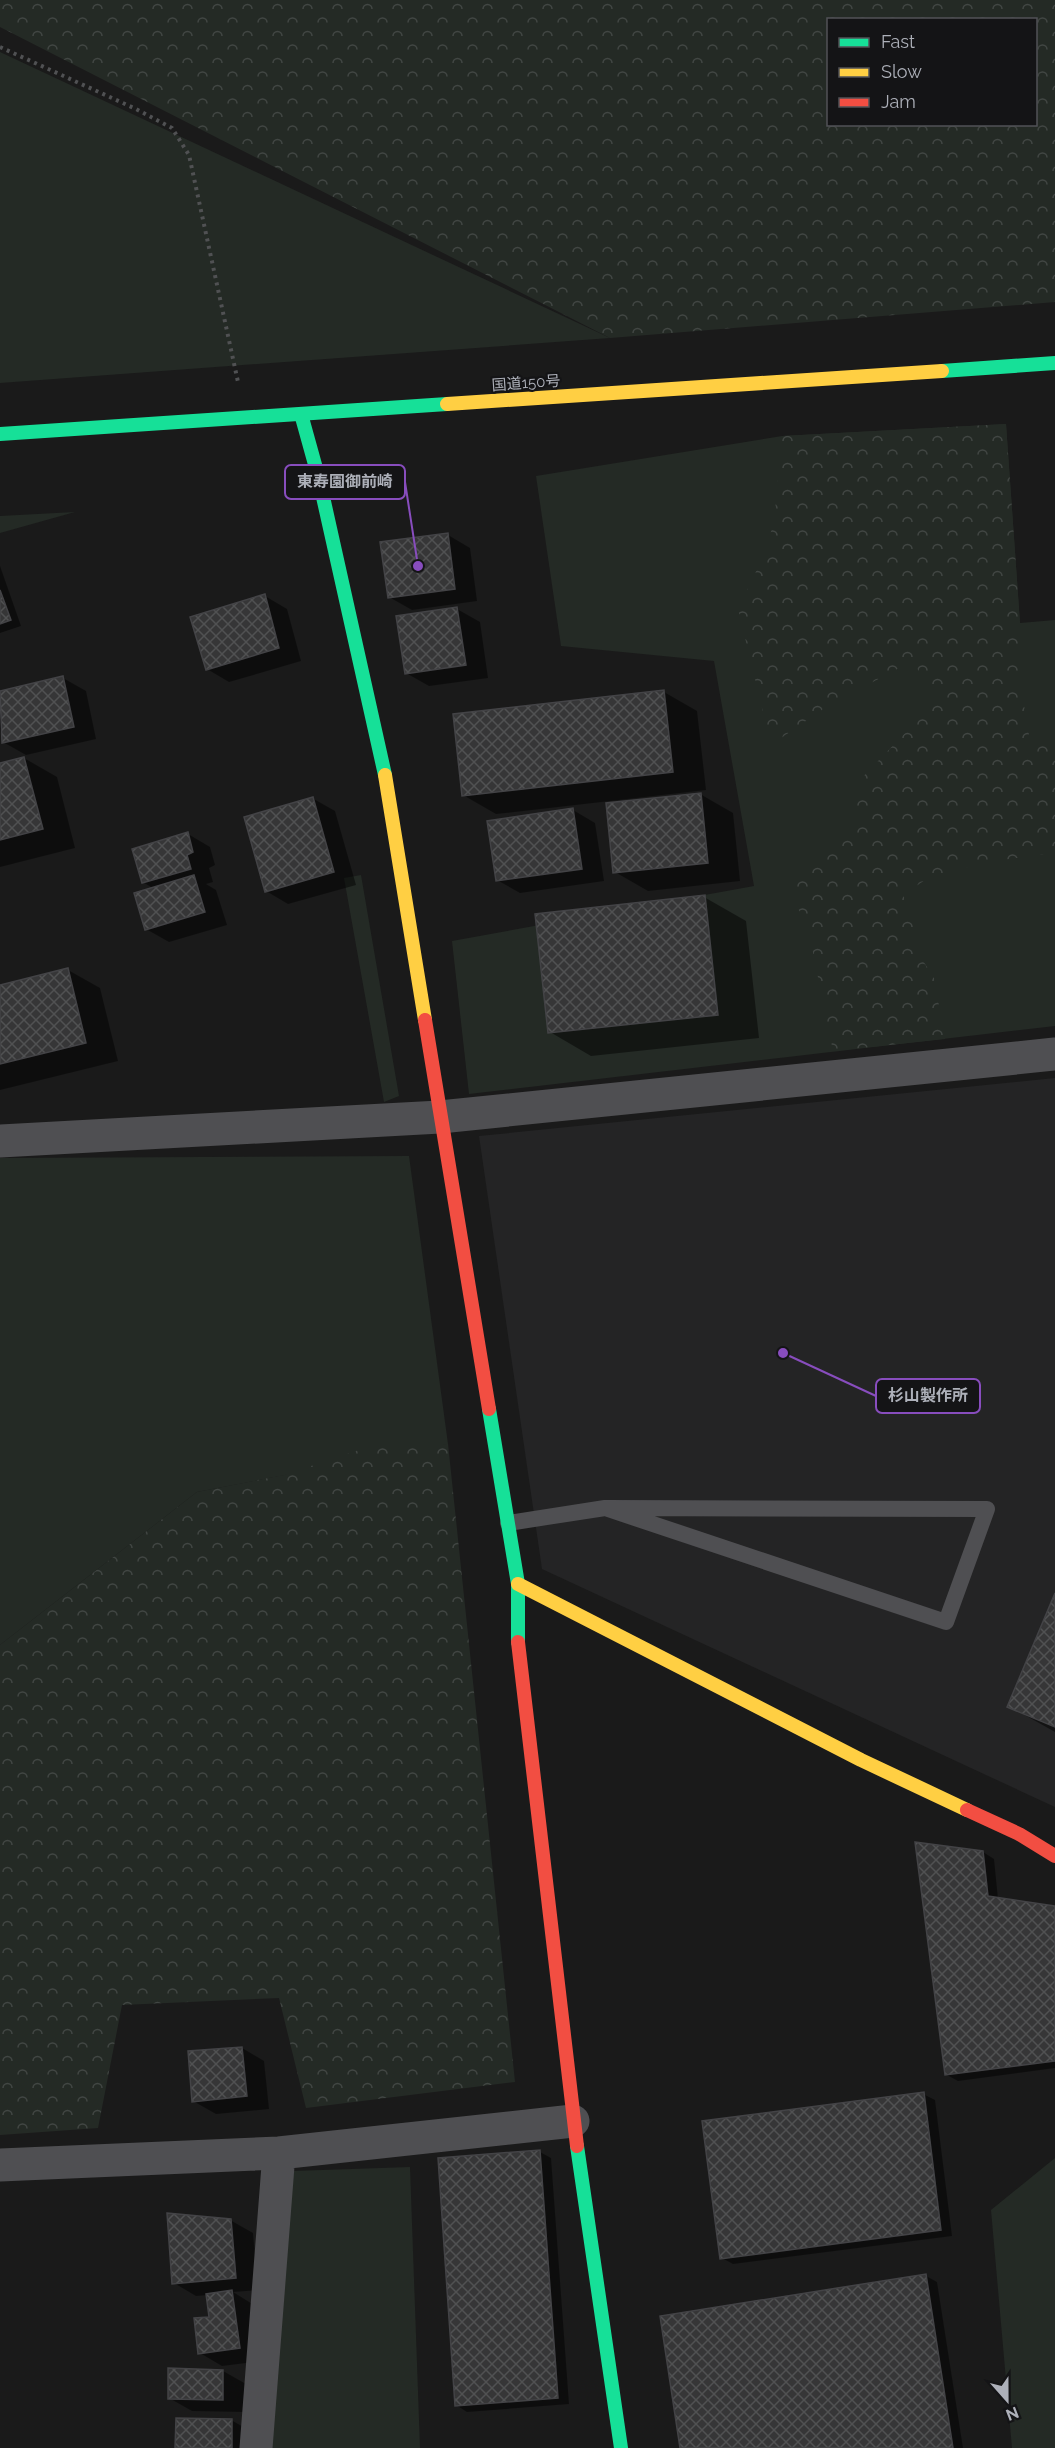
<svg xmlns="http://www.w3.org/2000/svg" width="1055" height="2448" font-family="Raleway,'Noto Sans JP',sans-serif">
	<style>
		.built { fill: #242425 }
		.green { fill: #242a25 }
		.forest { fill: url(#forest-crowns); fill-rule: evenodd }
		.shadow { fill: #0007 }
		.building { fill: url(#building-cross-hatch); stroke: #434346; stroke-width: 1.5 }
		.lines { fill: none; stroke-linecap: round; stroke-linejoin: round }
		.path { stroke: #505153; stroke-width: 4; stroke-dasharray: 3 4.5; stroke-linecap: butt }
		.lane { stroke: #4f4f52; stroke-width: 16 }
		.street { stroke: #4f4f52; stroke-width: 33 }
		.fast { stroke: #16e098; stroke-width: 14 }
		.slow { stroke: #ffcf43; stroke-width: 14 }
		.jam { stroke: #f24e42; stroke-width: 14 }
		.labels { text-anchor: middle; stroke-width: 4.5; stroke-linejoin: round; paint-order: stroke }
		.street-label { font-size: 15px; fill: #adb0b9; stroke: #141416 }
		.leader { fill: none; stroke: #884dbe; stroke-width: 2 }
		.callout-dot { fill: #884dbe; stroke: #141416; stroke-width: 2 }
		.callout { fill: #141416; stroke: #884dbe; stroke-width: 2 }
		.callout-label { font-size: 16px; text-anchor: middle; font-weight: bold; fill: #adb0b9 }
	</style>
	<defs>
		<pattern id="forest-crowns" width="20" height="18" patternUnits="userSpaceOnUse" patternTransform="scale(1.5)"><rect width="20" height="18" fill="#242a25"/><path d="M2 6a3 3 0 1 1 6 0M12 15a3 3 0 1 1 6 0" fill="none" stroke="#414643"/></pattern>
		<pattern id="building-cross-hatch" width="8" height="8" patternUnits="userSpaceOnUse" patternTransform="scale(1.5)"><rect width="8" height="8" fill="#363637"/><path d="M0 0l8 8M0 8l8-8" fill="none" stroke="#505152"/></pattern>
	</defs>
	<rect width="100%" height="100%" fill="#1a1a1a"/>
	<path class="built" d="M1055 1078V1807L542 1569 479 1136Z"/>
	<path class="green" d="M0 52 610 338 0 383Z
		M1006 424 1020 623 1055 620V1026L469 1094 452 941 754 886 714 661 561 646 536 476 782 436Z
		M75 512 0 533V516Z
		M361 875 399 1096 384 1102 344 878Z
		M409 1156 448 1444 197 1492 0 1645V1158Z
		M1055 2158V2448H1012L991 2210Z
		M410 2167 420 2448H266L293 2171Z"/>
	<path class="forest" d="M0 0H1055V302L610 338 0 27ZM828 20H1036V124H828Z
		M1006 424 1020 623 1022 693 1031 747 1055 738V847L1044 854 983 863 928 878 903 895 915 924 918 953 934 978 945 1039 833 1051 810 938 788 883 855 826V785L932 705 914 660 826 707 771 745 738 609 763 557 774 522 782 436Z
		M448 1444 515 2082 306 2108 279 1998 122 2005 98 2128 0 2135V1645L197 1492 284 1475 368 1447Z"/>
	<path class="shadow" d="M448 535 470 548 477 601 412 610 389 597Z
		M0 566 21 626 0 633Z
		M265 596 287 609 301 661 229 682 207 669Z
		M457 609 480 622 488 678 429 686 406 673Z
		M63 678 86 691 96 739 26 755 3 742 0 729V692Z
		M664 692 697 711 706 790 496 814 463 795Z
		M24 758 57 777 75 848 0 867V764Z
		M700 794 733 813 740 881 648 891 615 872Z
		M312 798 335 811 356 885 288 904 266 891Z
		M573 810 595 823 604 881 520 893 497 880Z
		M188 834 210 847 215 865 209 868 213 882 206 884 216 890 227 925 169 942 146 929 154 889 143 882Z
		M704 897 746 921 759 1038 591 1056 550 1032Z
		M68 970 100 988 118 1061 0 1090V986Z
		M1055 1597V1732L1009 1706Z
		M983 1852 994 1859 998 1899 1055 1907V2068L958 2081 947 2075Z
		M242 2048 264 2061 269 2109 216 2114 193 2101Z
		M923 2094 935 2100 952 2236 733 2264 722 2258Z
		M540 2152 551 2158 569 2404 467 2412 456 2405Z
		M230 2220 253 2233 258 2290 233 2292 254 2305 262 2361 222 2366 200 2353 211 2318 208 2295 196 2296 174 2283Z
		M926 2276 937 2282 963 2448H682Z
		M170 2370 223 2371 246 2384 245 2412 192 2411 169 2398Z
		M231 2420 254 2433V2448H176Z"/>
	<path class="building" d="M448 533 455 589 388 598 380 542Z
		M0 590 11 620 0 624Z
		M265 594 279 648 206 670 190 617Z
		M457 607 466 665 405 674 396 616Z
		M63 676 74 727 2 743 0 691Z
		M664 690 673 772 462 796 453 714Z
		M24 757 43 829 0 840V763Z
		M701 793 708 863 613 873 606 803Z
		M313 797 334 872 265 892 244 817Z
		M573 808 582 869 496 881 487 821Z
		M188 832 193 852 187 855 191 869 142 883 132 849Z
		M194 875 205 912 145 930 134 893Z
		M705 895 718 1015 548 1033 535 914Z
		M68 968 86 1043 0 1064V985Z
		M1055 1593V1727L1007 1707Z
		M915 1842 983 1851 988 1896 1055 1906V2061L945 2075Z
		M242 2047 247 2096 192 2102 188 2051Z
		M924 2092 941 2230 720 2259 702 2121Z
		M540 2150 558 2398 455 2406 438 2158Z
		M167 2213 231 2219 236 2278 172 2284Z
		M926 2274 953 2448H680L660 2316Z
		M232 2290 240 2348 198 2354 194 2318 209 2317 206 2294Z
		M168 2368 223 2370V2400L168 2399Z
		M176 2418 232 2419V2448H175Z"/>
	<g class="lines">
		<path class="path" d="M0 47 136 109 172 128 189 155 238 382"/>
		<path class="lane" d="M508 1523 605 1508 946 1622 987 1509 605 1508"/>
		<path class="street" d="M0 1141 440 1117 1055 1054
			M0 2165 279 2153 573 2121
			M256 2448 279 2153"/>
		<path class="fast" d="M942 371 1055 363
			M301 414 319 479 385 775
			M0 434 447 404
			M489 1409 518 1584V1642
			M577 2146 621 2448"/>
		<path class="slow" d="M447 404 942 371
			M385 775 425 1020
			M518 1584 861 1760 967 1810"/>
		<path class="jam" d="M425 1020 489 1409
			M518 1642 577 2146
			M967 1810 1019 1834 1055 1856"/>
	</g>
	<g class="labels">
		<g class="street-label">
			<text transform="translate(526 383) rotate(-4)" y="5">国道150号</text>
		</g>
	</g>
	<path class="leader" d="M418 566L405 482M783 1353L876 1396"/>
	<g class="callout-dot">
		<circle cx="418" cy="566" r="6"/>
		<circle cx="783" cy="1353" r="6"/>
	</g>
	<g class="callout">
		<rect x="285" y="465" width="120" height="34" rx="6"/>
		<rect x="876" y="1379" width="104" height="34" rx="6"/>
	</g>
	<g class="callout-label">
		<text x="345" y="487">東寿園御前崎</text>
		<text x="928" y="1401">杉山製作所</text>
	</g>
	<rect x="827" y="18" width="210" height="108" fill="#141416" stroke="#515257" stroke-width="1.5"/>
	<rect x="839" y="38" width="30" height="9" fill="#16e098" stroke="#515257" stroke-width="1.5"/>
	<text x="881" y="48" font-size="18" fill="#adb0b9">Fast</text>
	<rect x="839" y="68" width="30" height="9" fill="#ffcf43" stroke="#515257" stroke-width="1.5"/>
	<text x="881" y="78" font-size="18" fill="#adb0b9">Slow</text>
	<rect x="839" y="98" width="30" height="9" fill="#f24e42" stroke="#515257" stroke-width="1.5"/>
	<text x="881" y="108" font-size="18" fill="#adb0b9">Jam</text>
	<g transform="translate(1007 2400) rotate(159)" stroke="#141416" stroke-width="4.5" paint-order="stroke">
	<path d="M0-4.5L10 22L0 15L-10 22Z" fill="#adb0b9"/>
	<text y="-9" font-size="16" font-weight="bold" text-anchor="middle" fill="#adb0b9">N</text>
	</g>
</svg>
